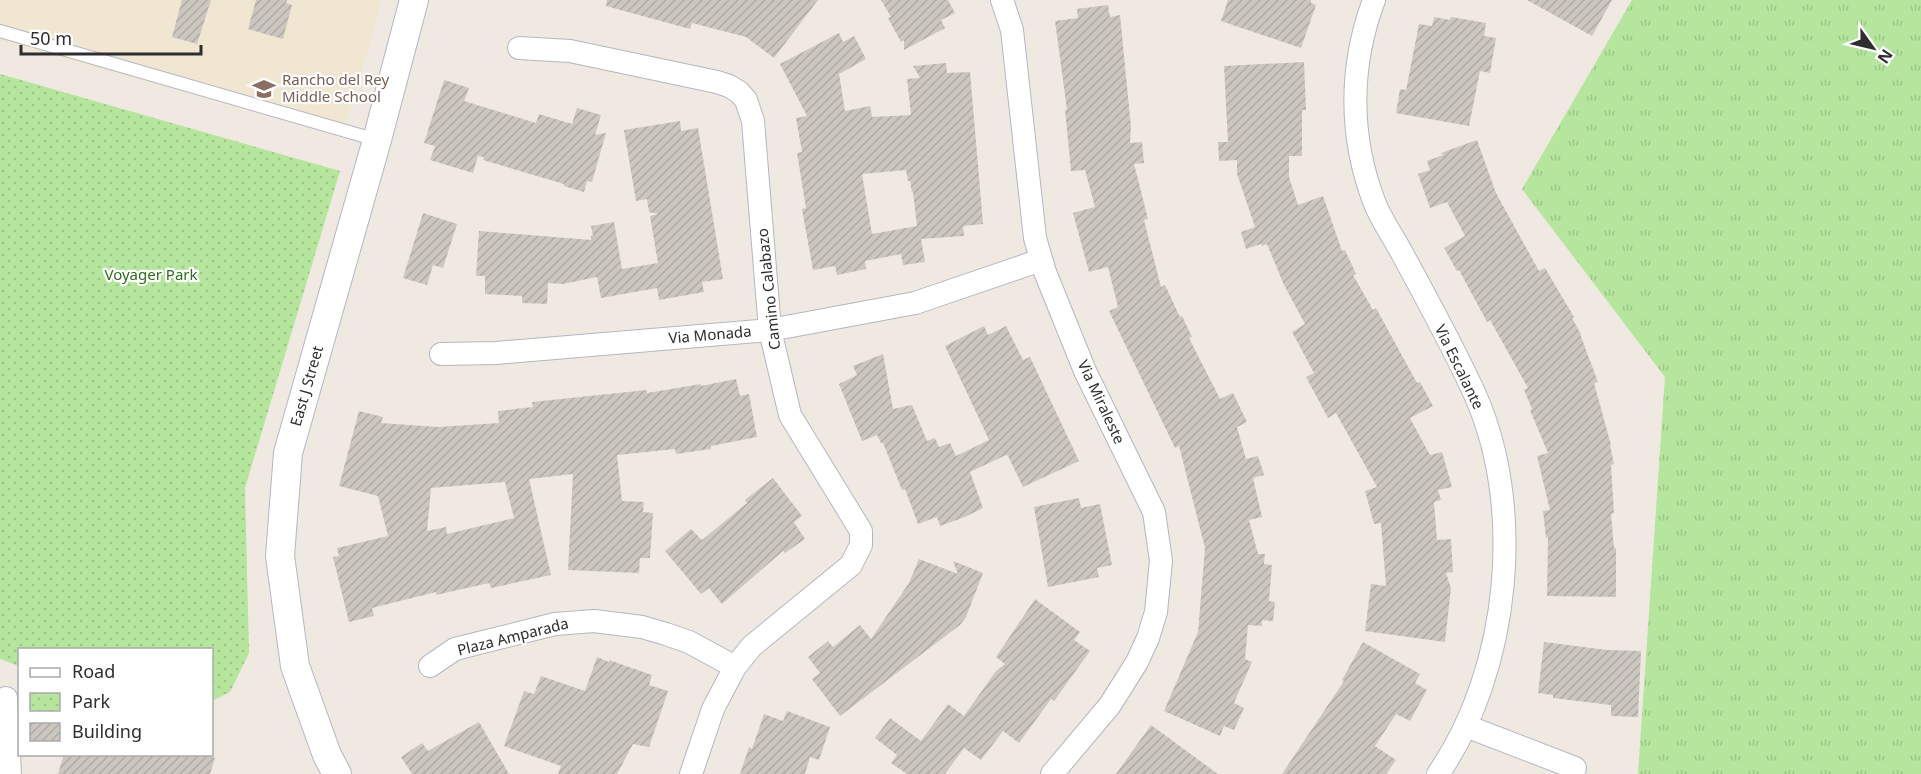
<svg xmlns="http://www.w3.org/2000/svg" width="1921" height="774" font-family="'Noto Sans',sans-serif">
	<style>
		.education { fill: #f0e6d1 }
		.grass { fill: url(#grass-tufts) }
		.park { fill: url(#park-dots) }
		.building { fill: url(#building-hatch); fill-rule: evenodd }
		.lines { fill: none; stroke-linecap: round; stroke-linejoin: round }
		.service-casing { stroke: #b4b7c1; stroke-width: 14 }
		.minor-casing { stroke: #b4b7c1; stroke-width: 24 }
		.tertiary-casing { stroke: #b4b7c1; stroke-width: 30 }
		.service { stroke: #fff; stroke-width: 12 }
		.minor { stroke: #fff; stroke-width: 22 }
		.tertiary { stroke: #fff; stroke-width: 28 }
		.labels { text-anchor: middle; stroke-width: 4.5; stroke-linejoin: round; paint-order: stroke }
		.education-label { font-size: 15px; fill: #785e54; stroke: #fff; text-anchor: start }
		.park-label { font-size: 15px; fill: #2c6e1b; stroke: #fff }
		.street-label { font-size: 15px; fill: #2e2e2e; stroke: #fff }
	</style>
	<defs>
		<pattern id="grass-tufts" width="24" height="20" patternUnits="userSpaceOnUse" patternTransform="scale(1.5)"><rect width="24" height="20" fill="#b6e59e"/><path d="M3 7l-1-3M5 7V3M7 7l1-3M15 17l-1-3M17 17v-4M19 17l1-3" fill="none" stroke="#9dc588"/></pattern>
		<pattern id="park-dots" width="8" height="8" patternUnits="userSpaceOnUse" patternTransform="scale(1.5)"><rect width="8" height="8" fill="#b6e59e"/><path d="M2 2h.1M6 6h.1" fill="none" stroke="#9dc588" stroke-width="1.8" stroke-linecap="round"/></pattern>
		<pattern id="building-hatch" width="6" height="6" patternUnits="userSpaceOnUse" patternTransform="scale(1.5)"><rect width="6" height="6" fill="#cbc7bf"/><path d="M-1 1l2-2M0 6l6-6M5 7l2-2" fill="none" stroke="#afaba4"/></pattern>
	</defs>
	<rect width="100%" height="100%" fill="#efe9e1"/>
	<path class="education" d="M0 0H382L343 136 0 41Z"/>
	<path class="grass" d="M1632 0H1921V774H1638L1665 377 1522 189Z"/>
	<path class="park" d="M0 74 340 171 245 488 249 653 230 692 212 701V650H20L19 666 0 659Z"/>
	<path class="building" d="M182 0H211L197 44 172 37Z
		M256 0H287L286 3 292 5 283 39 248 29Z
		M607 0H818L774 58 746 37 692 23 690 29 606 6Z
		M881 0H948L955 13 941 20 945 28 904 50V40L901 42 888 18 891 17Z
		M1228 0H1311V3L1316 5 1301 48 1221 21Z
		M1527 0H1612L1592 36Z
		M1108 5 1110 17 1120 15 1131 127 1130 143 1142 142 1144 163 1134 164 1148 219 1144 220 1161 287 1165 285 1180 317 1182 316 1192 337 1189 338 1220 399 1233 393 1247 422 1237 427 1246 459 1258 456 1264 475 1253 478 1262 517 1249 520 1258 554H1265L1264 564 1272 565 1269 601 1275 602 1273 621 1262 620V626L1248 625 1245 659 1252 662 1234 703 1244 708 1234 730 1224 726 1220 736 1164 711 1198 632 1205 548 1179 446 1175 448 1109 311 1118 307 1108 267 1089 272 1073 213 1095 207 1085 170 1071 171 1065 110H1067L1055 21 1078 18 1077 9Z
		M1434 17 1450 20 1451 17 1486 23 1484 36 1496 38 1490 73 1480 71 1469 126 1396 113 1400 89 1406 90 1419 24 1432 26Z
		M839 33 843 42 854 36 866 59 839 74 845 111 870 106 872 117 911 115 907 79 920 78 913 66 946 63 947 73 970 72 983 224 963 226 964 236 921 239 925 262 903 265 901 254 865 261 866 269 837 275 835 266 813 270 802 209 806 208 797 153 802 152 796 118 807 116 780 64ZM906 170 908 181H910L912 192H913L917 226 872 234 862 174Z
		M1304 62 1306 110H1302V156H1289V177L1298 205 1323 196 1342 251 1345 250 1356 274 1353 275 1373 310 1376 308 1417 383 1420 382 1433 406 1410 418 1430 455 1442 452 1452 487 1438 490 1441 500 1434 502 1437 540 1451 539 1453 572 1446 573 1451 588 1445 642 1365 631 1371 584 1386 586 1381 523 1374 524 1365 491 1377 487 1336 413 1328 418 1306 377 1314 373 1292 332 1305 324 1284 285 1267 244 1262 246 1261 244 1246 249 1241 232 1255 227 1237 174V160L1219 161 1218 142H1228L1224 66Z
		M444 80 469 88 464 101 536 123 539 114 572 124 577 108 601 115 595 135 606 133 592 182 587 181 584 192 564 186V184L483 160 484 157 478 156 473 173 430 160 435 146 424 143Z
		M680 121 681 131 698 128 723 279 702 282 704 292 659 300 657 288 601 298 597 277 563 284 548 283 547 304 522 303V296L485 294V276H476L479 231 591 240V236H593L591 226 614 222 622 269 658 263 650 216 658 214 649 212 647 199 636 201 624 130Z
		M1477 140 1496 193 1539 271 1545 268 1574 317 1572 318 1581 334H1580L1598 382 1594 383 1611 445H1610L1614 464 1611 465 1614 513 1611 514 1614 548H1616V597L1547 596 1548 537 1546 538 1543 511 1550 510 1537 456 1548 453 1530 410 1532 409 1524 390 1528 388 1490 320 1487 322 1459 270 1457 271 1444 248 1465 236 1447 202 1430 208 1418 174 1430 170 1427 161 1443 155 1441 153Z
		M423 213 457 224 443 268 433 265 427 285 403 278Z
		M984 326 988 335 1006 326 1023 360 1030 357 1079 461 1023 487 1008 456 1006 455 970 472 983 508 965 517 940 526 937 517 918 524 905 489 902 490 883 443H881L877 435 862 441 839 384 857 375 853 366 883 354 893 409 912 405 927 441 935 438 939 447 950 443 956 456 989 440 945 346Z
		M736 379 740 396 749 394 757 437 711 446V449L676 454 675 449 617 455 622 501 644 502 643 512 653 513 650 558H640L639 573 568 570 573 474 529 479 551 575 491 588 489 583 436 595V592L372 608 374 616 349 622 333 557 339 556 337 548 388 536 378 496 339 486 359 411 383 417 381 423 438 427 499 423 498 411 533 407 532 402 647 390V393L701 384V386ZM505 482 514 518 447 534 446 527 427 531 431 488Z
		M773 478 802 516 794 522 805 539 785 553 783 551 722 604 709 588 701 594 665 551 691 529 702 540 747 503 745 500Z
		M1079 498 1081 508 1100 504 1112 565 1097 568 1099 577 1048 587 1034 507Z
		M919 559 958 574 953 561 983 573 966 617 960 625 840 716 812 679 820 673 808 657 828 641 833 647 860 625 871 639 909 583Z
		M1035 599 1080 632 1074 640 1090 651 1054 701 1051 699 1019 743 1003 731 981 760 964 748 945 774H907L891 763 897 755 875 738 890 718 921 741 948 704 964 716 996 671 1005 664 996 657Z
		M1363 642 1420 674 1415 683 1427 690 1410 721 1396 714 1375 746 1396 760 1386 774H1282L1344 681 1342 680Z
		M1544 642 1607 650 1641 651 1638 717 1611 716V705L1553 698V695L1538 693Z
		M597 657 609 662V660L652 675 649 685 668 691 649 747 633 744 617 774H558L561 766 504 746 524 691 534 694 541 676 585 691Z
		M787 711 830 727 819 760 810 757 805 774H740L749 747 752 749 764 714 783 721Z
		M479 722 509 774H412L401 757 422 743 428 751Z
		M1151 725 1218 774H1116Z
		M64 754H205L215 758 210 774H58Z"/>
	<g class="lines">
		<g class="service-casing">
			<path id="service" d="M0 31 377 140"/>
		</g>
		<g class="minor-casing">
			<path id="minor" d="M1002 0 1012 30 1035 238 1045 272 1085 371 1154 512 1161 561 1156 612 1148 638 1137 662 1110 705 1052 774
				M1374 0C1349 67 1349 137 1375 204 1382 221 1394 238 1403 255 1427 299 1451 343 1472 388 1527 504 1510 670 1438 774
				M519 48 570 51 717 82 729 86 739 92 746 100 753 121 770 330 790 415 861 531V545L851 565 752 646 735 667 713 709 691 774
				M441 354 496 353 770 330 915 303 1041 260
				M430 666 455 649 555 624 594 621 642 627 666 634 689 642 735 667
				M6 698 10 774
				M1466 726 1575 768"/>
		</g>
		<g class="tertiary-casing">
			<path id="tertiary" d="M337 774 327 755 295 666 280 556 288 453 377 140 414 0"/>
		</g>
		<use href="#service" class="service"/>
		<use href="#minor" class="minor"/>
		<use href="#tertiary" class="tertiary"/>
	</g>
	<defs>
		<g id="school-bare" transform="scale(1.8)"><path d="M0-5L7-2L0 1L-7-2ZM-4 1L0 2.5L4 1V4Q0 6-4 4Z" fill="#8d6e63" stroke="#fff" stroke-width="2.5" paint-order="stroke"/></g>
	</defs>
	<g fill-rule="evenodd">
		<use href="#school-bare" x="264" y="89"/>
	</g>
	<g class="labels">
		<g class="education-label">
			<text x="282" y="85">Rancho del Rey<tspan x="282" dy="17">Middle School</tspan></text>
		</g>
		<g class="park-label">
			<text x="151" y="280">Voyager Park</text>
		</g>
		<g class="street-label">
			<text transform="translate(769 289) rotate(-96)" y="5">Camino Calabazo</text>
			<text transform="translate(710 335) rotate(-5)" y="5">Via Monada</text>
			<text transform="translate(1459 367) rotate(64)" y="5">Via Escalante</text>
			<text transform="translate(307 386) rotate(-74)" y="5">East J Street</text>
			<text transform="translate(1101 402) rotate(65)" y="5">Via Miraleste</text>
			<text transform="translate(513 637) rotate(-14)" y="5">Plaza Amparada</text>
		</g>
	</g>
	<rect x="18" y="648" width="195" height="108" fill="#ffffff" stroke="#ababab" stroke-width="1.5"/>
	<rect x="30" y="668" width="30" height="9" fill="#ffffff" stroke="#ababab" stroke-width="1.5"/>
	<text x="72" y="678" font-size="18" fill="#2e2e2e">Road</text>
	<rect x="30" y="693" width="30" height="18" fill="url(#park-dots)" stroke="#ababab" stroke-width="1.5"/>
	<text x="72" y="708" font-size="18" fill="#2e2e2e">Park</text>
	<rect x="30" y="723" width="30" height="18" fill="url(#building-hatch)" stroke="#ababab" stroke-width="1.5"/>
	<text x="72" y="738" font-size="18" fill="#2e2e2e">Building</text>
	<g transform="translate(1873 48) rotate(124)" stroke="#ffffff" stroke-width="4.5" paint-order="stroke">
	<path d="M0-4.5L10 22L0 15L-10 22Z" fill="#2e2e2e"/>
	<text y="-9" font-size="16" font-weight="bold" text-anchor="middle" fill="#2e2e2e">N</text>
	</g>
	<path d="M21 45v9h180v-9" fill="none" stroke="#2e2e2e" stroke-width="3"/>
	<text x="30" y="45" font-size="18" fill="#2e2e2e" stroke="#ffffff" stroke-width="4.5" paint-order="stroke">50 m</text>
</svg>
